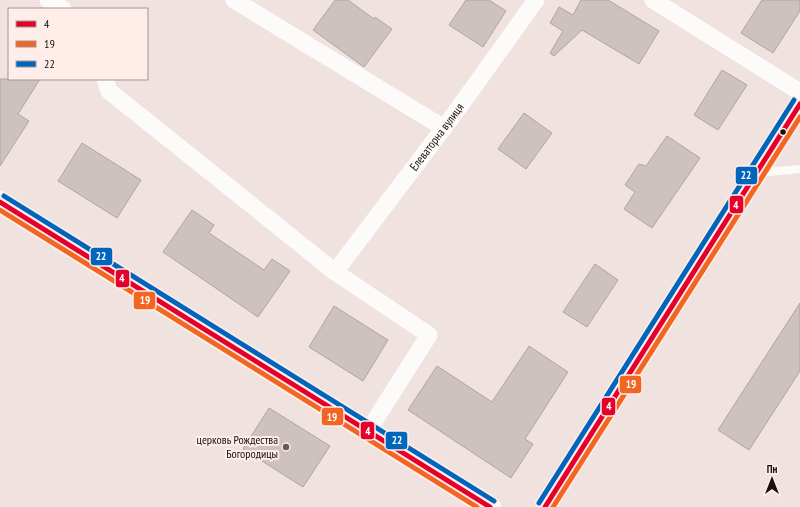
<svg xmlns="http://www.w3.org/2000/svg" width="800" height="507" font-family="'PT Sans Narrow',sans-serif">
	<style>
		.building { fill: #cdc2be; stroke: #b0a5a2 }
		.lines { fill: none; stroke-linecap: round; stroke-linejoin: round }
		.lane { stroke: #fdfbfa; stroke-width: 8 }
		.street { stroke: #fdfbfa; stroke-width: 17 }
		.secondary { stroke: #fdfbfa; stroke-width: 22 }
		.bus-1-casing { stroke: #feede8; stroke-width: 8 }
		.bus-2-casing { stroke: #feede8; stroke-width: 8 }
		.bus-3-casing { stroke: #feede8; stroke-width: 8 }
		.bus-1 { stroke: #e4002b; stroke-width: 5 }
		.bus-2 { stroke: #f26522; stroke-width: 5 }
		.bus-3 { stroke: #0065bd; stroke-width: 5 }
		.bus-dot { fill: #19100e; stroke: #feede8; stroke-width: 1.5 }
		.poi-dot { fill: #645a57; stroke: #feede8; stroke-width: 1.5 }
		.labels { text-anchor: middle; stroke-width: 4; stroke-linejoin: round; paint-order: stroke }
		.street-label { font-size: 12px; fill: #19100e; stroke: #feede8 }
		.poi-label { font-size: 12px; fill: #19100e; stroke: #feede8; text-anchor: end }
		.line-badge { stroke: #feede8; stroke-width: 1.5 }
		.badge-label { font-size: 11px; text-anchor: middle; font-weight: bold; fill: #fff }
	</style>
	<rect width="100%" height="100%" fill="#f0e2de"/>
	<path class="building" d="M335 0H348L374 19 375 17 392 29 364 67 313 30Z
		M466 0H489L506 11 483 47 449 25Z
		M581 0H608L659 31 639 64 582 30 554 56 550 53 563 31 550 23 559 7 573 15Z
		M762 0H800V11L773 53 741 33Z
		M722 70 747 85 718 130 694 115Z
		M0 79H40L18 114 29 121 0 166Z
		M524 113 552 133 526 169 498 149Z
		M667 136 700 158 652 228 624 209 635 192 625 185 639 164 646 166Z
		M82 143 141 180 117 218 58 181Z
		M192 210 214 225 209 233 264 270 272 259 290 271 258 317 163 252Z
		M595 264 618 280 587 327 563 312Z
		M800 303V371L749 450 718 430Z
		M334 306 388 340 363 381 309 347Z
		M529 346 568 372 525 439 533 444 511 478 408 410 437 366 492 402Z
		M269 408 330 446 303 487 243 449Z"/>
	<g class="lines">
		<path class="lane" d="M758 173 800 169"/>
		<g class="street">
			<path d="M48 0 63 9"/>
			<path d="M234 0 444 128"/>
			<path d="M653 0 800 92"/>
			<path d="M105 79 109 91 335 272 429 335 368 431"/>
			<path id="s1" d="M335 272 455 113 536 0"/>
			<path d="M545 507 800 104"/>
		</g>
		<path class="secondary" d="M0 202 490 507"/>
		<g class="bus-1-casing">
			<path id="bus-1" d="M0 202 490 507
				M545 507 800 104"/>
		</g>
		<g class="bus-2-casing">
			<path id="bus-2" d="M0 210 477 507
				M553 507 800 117"/>
		</g>
		<g class="bus-3-casing">
			<path id="bus-3" d="M4 196 494 501
				M539 503 794 100"/>
		</g>
		<use href="#bus-1" class="bus-1"/>
		<use href="#bus-2" class="bus-2"/>
		<use href="#bus-3" class="bus-3"/>
	</g>
	<circle class="bus-dot" cx="783" cy="132" r="3.5"/>
	<circle class="poi-dot" cx="286" cy="447" r="4"/>
	<g class="labels">
		<g class="street-label">
			<text dy="4" stroke="none"><textPath href="#s1" startOffset="169">Елеваторна вулиця</textPath></text>
		</g>
		<g class="poi-label">
			<text x="278" y="444">церковь Рождества<tspan x="278" dy="14">Богородицы</tspan></text>
		</g>
	</g>
	<g class="line-badge">
		<rect x="735" y="166" width="23" height="19" rx="4" fill="#0065bd"/>
		<rect x="729" y="195" width="15" height="19" rx="4" fill="#e4002b"/>
		<rect x="90" y="247" width="23" height="19" rx="4" fill="#0065bd"/>
		<rect x="115" y="269" width="15" height="19" rx="4" fill="#e4002b"/>
		<rect x="133" y="291" width="23" height="19" rx="4" fill="#f26522"/>
		<rect x="619" y="375" width="23" height="19" rx="4" fill="#f26522"/>
		<rect x="601" y="397" width="15" height="19" rx="4" fill="#e4002b"/>
		<rect x="321" y="407" width="23" height="19" rx="4" fill="#f26522"/>
		<rect x="360" y="421" width="15" height="19" rx="4" fill="#e4002b"/>
		<rect x="385" y="431" width="23" height="19" rx="4" fill="#0065bd"/>
	</g>
	<g class="badge-label">
		<text x="746" y="179">22</text>
		<text x="736" y="209">4</text>
		<text x="101" y="260">22</text>
		<text x="122" y="282">4</text>
		<text x="145" y="304">19</text>
		<text x="631" y="388">19</text>
		<text x="609" y="410">4</text>
		<text x="332" y="421">19</text>
		<text x="368" y="435">4</text>
		<text x="397" y="444">22</text>
	</g>
	<rect x="8" y="8" width="140" height="72" fill="#feede8" stroke="#a29591"/>
	<rect x="16" y="21" width="20" height="6" fill="#e4002b" stroke="#a29591"/>
	<text x="44" y="28" font-size="12" fill="#19100e">4</text>
	<rect x="16" y="41" width="20" height="6" fill="#f26522" stroke="#a29591"/>
	<text x="44" y="48" font-size="12" fill="#19100e">19</text>
	<rect x="16" y="61" width="20" height="6" fill="#0065bd" stroke="#a29591"/>
	<text x="44" y="68" font-size="12" fill="#19100e">22</text>
	<g transform="translate(772 479)" stroke="#feede8" stroke-width="3" paint-order="stroke">
	<path d="M0-3L7 15L0 10L-7 15Z" fill="#19100e"/>
	<text y="-6" font-size="11" font-weight="bold" text-anchor="middle" fill="#19100e">Пн</text>
	</g>
</svg>
